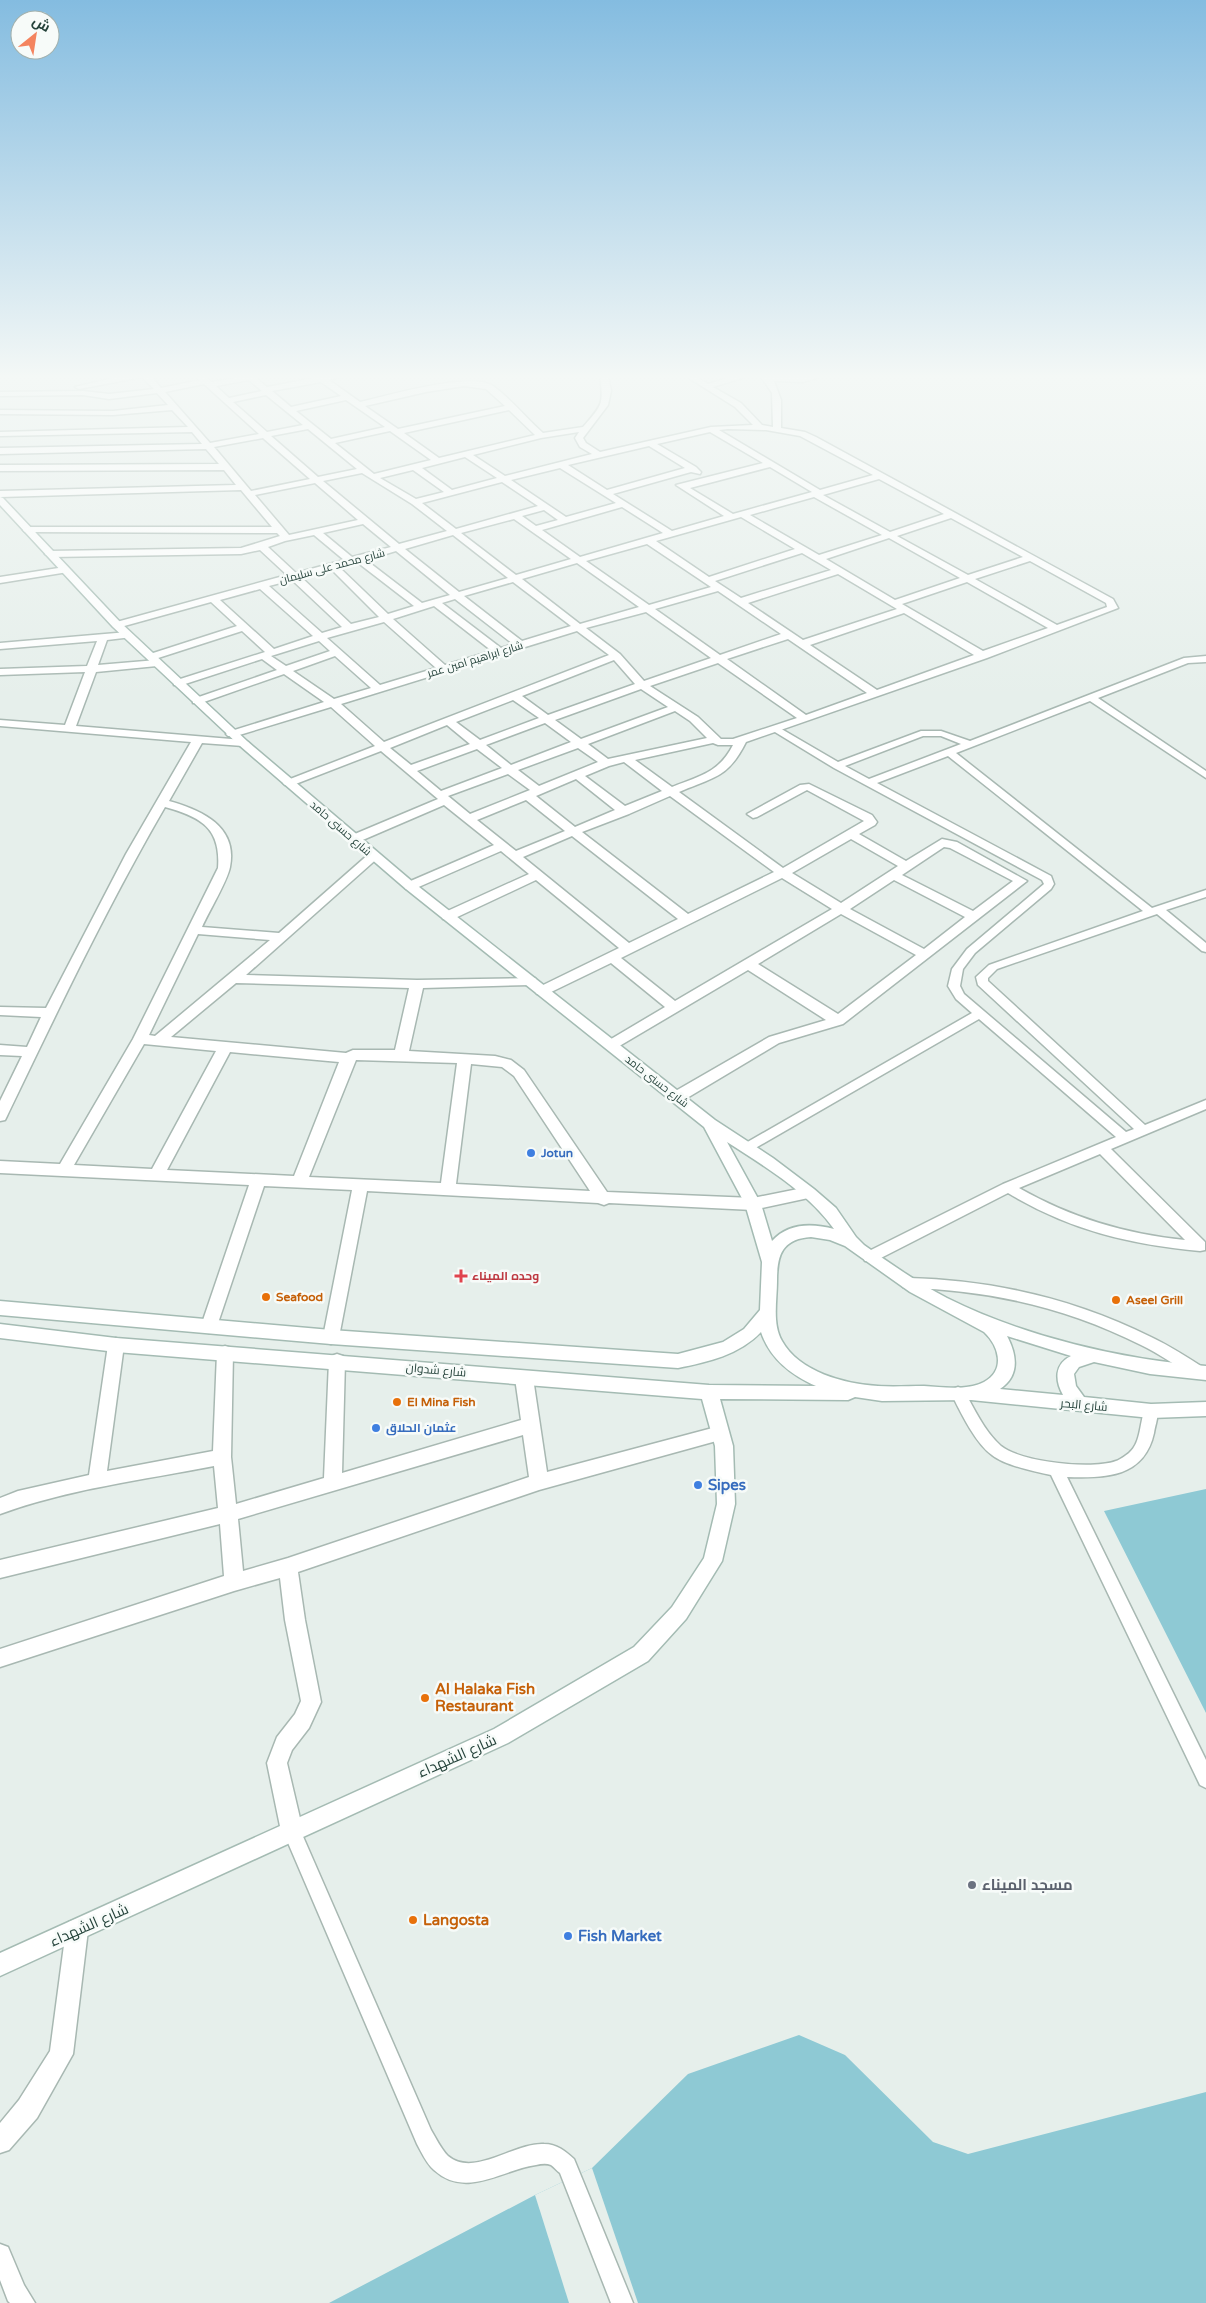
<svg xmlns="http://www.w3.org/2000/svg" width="1206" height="2303" font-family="'Varela Round',Cairo,sans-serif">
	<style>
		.water { fill: #8ec9d4 }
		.pier { fill: #e6efeb }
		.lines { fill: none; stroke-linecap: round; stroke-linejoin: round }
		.lane-casing { stroke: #a8b8b2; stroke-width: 3 }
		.street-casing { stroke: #a8b8b2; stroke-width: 3 }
		.secondary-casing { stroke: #a4bbb3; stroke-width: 3 }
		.lane { fill: #fff; fill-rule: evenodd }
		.street { fill: #fff; fill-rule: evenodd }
		.secondary { fill: #fff; fill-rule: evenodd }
		.shop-dot { fill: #3f7fe0; stroke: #f7fbf9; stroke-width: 2 }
		.health-dot { fill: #e0444e; stroke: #f7fbf9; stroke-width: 2 }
		.food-dot { fill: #e8710a; stroke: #f7fbf9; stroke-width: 2 }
		.worship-dot { fill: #6b7280; stroke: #f7fbf9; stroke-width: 2 }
		.labels { text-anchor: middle; stroke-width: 5; stroke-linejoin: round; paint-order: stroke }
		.far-street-label { font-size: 11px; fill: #24423a; stroke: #f7fbf9 }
		.shop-label { font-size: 12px; font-weight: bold; fill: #366cbe; stroke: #f7fbf9; text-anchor: start }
		.health-label { font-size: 12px; font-weight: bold; fill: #be3a42; stroke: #f7fbf9; text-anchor: start }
		.food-label { font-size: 12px; font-weight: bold; fill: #c56008; stroke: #f7fbf9; text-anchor: start }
		.street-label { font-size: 12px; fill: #24423a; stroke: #f7fbf9 }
		.near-shop-label { font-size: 15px; font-weight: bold; fill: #366cbe; stroke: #f7fbf9; text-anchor: start }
		.near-food-label { font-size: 15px; font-weight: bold; fill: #c56008; stroke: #f7fbf9; text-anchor: start }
		.near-street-label { font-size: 15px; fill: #24423a; stroke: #f7fbf9 }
		.near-worship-label { font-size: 15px; font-weight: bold; fill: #5b616d; stroke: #f7fbf9; text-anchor: start }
	</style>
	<rect width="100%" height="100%" fill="#e6efeb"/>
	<path class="water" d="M1206 1489V1713L1104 1511Z
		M799 2035 845 2055 933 2142 968 2154 1206 2092V2303H329L535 2195 592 2168 688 2074Z"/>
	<path class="pier" d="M592 2168 638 2303H569L535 2195Z"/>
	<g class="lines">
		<g class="lane-casing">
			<path id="lane" d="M1206 656V662L1188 663 1098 698 1206 771V778L1090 701 956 753 1152 908 1206 890V897L1166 910 1206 943V952L1202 951 1157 914 997 969 988 978V981L1145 1125 1206 1100V1109L1111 1149 1205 1242V1250L1200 1251C1128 1244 1070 1230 1008 1193L875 1261H865L863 1257 865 1253 1003 1184 1116 1137 979 1019 752 1150H744L742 1147 744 1144 972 1013 956 999 948 986 952 969 967 949 1044 884 1042 880 834 768 770 729 775 726 778 727 838 762 921 731H941L970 741 1184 658ZM923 736H941L961 744 869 779 845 766ZM948 756 1143 911 989 965 976 977 978 985 1134 1129 1126 1132 964 994 960 986 963 969 975 953 1051 889 1054 884 1051 876 877 783ZM1100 1154 1185 1240C1125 1234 1072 1218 1019 1188Z
				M908 1278C993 1280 1075 1299 1151 1337 1170 1346 1187 1357 1204 1368L1206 1372 1204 1376 1199 1378 1194 1376C1176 1366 1160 1354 1141 1345 1068 1308 990 1290 908 1288L903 1287 901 1283 903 1279Z
				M958 1387 963 1389C974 1408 984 1431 1001 1446 1021 1462 1092 1470 1116 1461 1120 1460 1126 1455 1129 1453 1142 1442 1139 1421 1146 1407L1151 1405 1156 1407C1160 1414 1155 1425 1154 1433 1144 1478 1105 1478 1067 1477L1206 1760V1788L1200 1785 1051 1475C1036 1472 1004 1465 992 1455 975 1443 960 1411 951 1393L953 1389Z
				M292 1822 298 1825 431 2130C436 2138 441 2149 448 2156 474 2178 515 2142 544 2144 557 2144 565 2151 574 2159L633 2303H611L560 2173C557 2171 554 2167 551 2165 546 2163 541 2164 536 2165 501 2170 466 2199 434 2170 426 2163 422 2153 417 2144L283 1831 286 1825Z
				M0 2244 8 2247 24 2285 35 2303H10L8 2301 0 2280Z"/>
		</g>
		<g class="street-casing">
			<path id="street" d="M126 375H150L161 388 200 380 195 375H204L212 382 252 375 267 387 330 375H348L329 380 360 402C387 396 471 371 493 386 511 399 526 418 543 433L583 427C602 405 604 405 600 375H608L611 391 608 405 583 438 586 443 600 452 711 427 753 425 735 407 684 375H694L708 384 738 375H752L713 387 741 403 762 425 773 427 772 393 760 375 803 378 827 375 803 382 774 381 781 400V428L805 432 816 437 1113 599 1118 608 987 658 746 742C728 778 714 777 679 792L783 868 864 821 807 790 757 817 753 818 747 814 800 785 809 784 872 815 877 822 875 825 859 834 906 861 942 839 957 842 1027 881 843 1024 779 1043 682 1101H672L670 1097 672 1093 769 1037 826 1020 748 970 616 1048H606L604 1045 606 1042 665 1007 611 963 547 994H537L535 991 537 988 619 948 536 880 453 919H443L442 916 443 913 529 874 501 851 414 889H406L404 886 406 883 494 845 444 805 358 842H350L348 839 350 836 438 799 381 751 293 785H285L283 783 285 781 375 746 331 707 236 736H228L226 734 228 732 324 702 284 674 201 703H193V699L277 670 262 659 182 685H174V681L265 652 242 631 155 659H147V655L237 626 211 602 117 628 112 625 113 623 287 575 260 550 241 554 50 557 45 554 50 551 241 548 280 536 277 533 25 532 23 530 28 527H272L241 490 0 497V491L236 485 224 470 0 471V465L219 464 206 449 0 454V448L202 444 192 432 0 436V432L188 427 172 410 113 415 0 414V410L113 411 168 405 157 393 109 399 83 395 0 396V392L83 391 109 394 154 389 142 377 79 389 75 387ZM249 380 262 391 229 398 216 386ZM321 382 341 396 291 407 272 391ZM204 384 259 434 210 443 165 392ZM464 386 486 389 505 406 398 429 365 406 426 392ZM266 395 303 425 267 432 233 402ZM346 400 385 427 331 439 296 411ZM509 410 535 435 439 458 404 433ZM308 429 357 469 318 477 271 436ZM728 429 766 430 800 436 873 475 820 490 719 430ZM390 431 431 460 374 474 335 443ZM579 432 575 438 580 447 592 454 505 476 473 455 541 438ZM710 432 763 463 676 485 724 516 672 531 613 494 691 472 700 474 701 472 696 467 657 444ZM263 438 310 479 251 491 214 447ZM649 446 685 468 607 490 568 465ZM465 457 497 478 452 490 422 468ZM770 467 812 492 733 514 690 488ZM560 468 616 503 566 517 511 480ZM413 470 444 492 416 499 380 478ZM362 473 412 504 447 531 399 544 323 481ZM879 479 944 514 890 532 823 495ZM502 482 538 506 456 529 422 503ZM315 483 358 520 289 535 255 495ZM814 497 882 535 819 555 750 515ZM622 507 663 533 580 557 542 530ZM544 510 558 520 536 526 522 516ZM741 517 795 549 709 577 656 541ZM951 518 1023 557 968 575 897 536ZM514 519 571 559 516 575 461 533ZM363 524 391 547 352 557 323 533ZM314 535 344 560 296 573 268 547 285 541ZM453 535 508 578 459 592 405 549ZM889 538 960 578 895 600 826 559ZM647 544 711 587 649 605 586 561ZM396 551 450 595 422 603 366 560ZM802 553 831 570 741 598 715 581ZM1030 561 1106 603 1107 607 1057 625 975 579ZM357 562 414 606 388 614 339 567ZM577 563 639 607 580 624 522 579ZM331 569 379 617 351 624 301 577ZM838 574 897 609 803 640 748 603ZM292 580 342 627 322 633 269 586ZM513 582 571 626 522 641 464 596ZM967 582 1048 628 983 651 902 604ZM260 589 313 636 274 649 220 600ZM718 591 781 634 720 655 655 609ZM455 599 513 644 501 648 442 603ZM434 606 492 651 445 665 393 619ZM646 612 711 658 644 681 620 654 586 628ZM904 613 974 655 877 690 810 645ZM384 622 436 668 380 685 327 638ZM577 631 609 655 384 742 341 704ZM788 639 867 693 806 715 727 659ZM319 641 330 651 286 666 271 656ZM335 656 371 688 334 699 293 671ZM614 660 635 684 548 715 522 696ZM718 663 797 718 733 739H721L698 717 650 686ZM641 689 668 707 581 739 555 720ZM513 700 539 718 480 740 456 722ZM675 711 690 721 707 738 608 759 588 744ZM545 723 571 742 511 765 486 745ZM447 725 470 744 411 765 390 748ZM713 743 718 745H733C719 773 699 776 672 787L635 760ZM578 748 598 762 539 786 518 770ZM477 749 502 768 441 791 417 771ZM624 762 662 791 625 806 585 776 609 766ZM508 774 530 790 470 814 448 796ZM576 779 615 810 575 827 536 796ZM670 796 774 872 688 914 582 832 629 814ZM526 800 565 831 516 851 477 820ZM572 836 678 919 629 943 523 857ZM851 839 898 866 841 903 792 873ZM944 847 950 848 1013 881 973 911 902 875ZM782 878 832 909 675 1001 621 958ZM894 880 965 917 924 949 850 909ZM841 914 916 955 838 1014 758 964Z
				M65 567 68 568V572L0 583V577Z
				M128 632 133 635 132 637 107 640 98 665 157 660 162 663 157 666 96 672 76 726 243 740 249 743 243 746 202 743 169 801C201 810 238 826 230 867 227 882 209 911 202 927L279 933 370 853 374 852 380 856 246 975 417 980 535 978 537 981 535 984 530 985 423 988 409 1051 495 1056 511 1060 524 1070 607 1192 753 1198 808 1187 813 1189 816 1193 813 1197 753 1210 609 1203 604 1205 598 1203 367 1191 339 1337 337 1342 331 1344 325 1342 323 1337 352 1190 264 1186 217 1326 215 1331 209 1333 203 1331 201 1326 249 1185 0 1173V1161L60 1164 133 1039 218 868C221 828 201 817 165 807 107 907 57 1012 7 1116L5 1120 0 1121V1101L22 1056 0 1055V1045L27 1047 41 1017 0 1015V1007L46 1008 126 854 191 742 0 726V720L65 725 85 672 0 675V669L87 666 97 641 0 649V643ZM198 934 270 940 155 1036 149 1035ZM236 983 409 988 395 1050H353L346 1053 171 1037ZM144 1044 216 1051 152 1169 74 1165ZM230 1052 339 1062 294 1176 167 1170ZM356 1060 457 1063 441 1183 309 1177ZM471 1064 502 1067 514 1076 590 1191 456 1184Z
				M116 1338 122 1340 124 1345 107 1471 213 1451 217 1353 219 1348 225 1346 231 1348 233 1353 231 1457 236 1504 324 1478 329 1361 331 1356 337 1354 343 1356 345 1361 342 1473 521 1420 515 1378 518 1373 524 1371 530 1373 533 1378 547 1472 720 1426 726 1428 729 1433 726 1438 720 1440 539 1490 298 1572 305 1620 321 1702 309 1728 292 1750 287 1763 303 1831 300 1839 292 1842 284 1839 281 1831 267 1763 277 1737 295 1714 301 1701 285 1620 280 1578 234 1591 0 1667V1649L224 1576 220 1524 0 1578V1560L218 1508 214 1466C143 1480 68 1489 0 1514V1498L18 1491 89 1475 108 1345 110 1340ZM523 1435 529 1477 288 1558 243 1571 238 1519Z
				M77 1919 85 1922 88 1930 73 2054 37 2118 9 2150 0 2153V2123L19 2100 50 2051 66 1930 69 1922Z"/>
		</g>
		<g class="secondary-casing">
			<path id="secondary" d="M0 497 3 498 121 623 247 741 414 883 715 1120 773 1158 814 1189 836 1208 856 1237 864 1245C891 1264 918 1283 947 1298 1023 1336 1122 1360 1206 1366V1380L1150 1374 1094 1362 1079 1367 1074 1374 1076 1386 1084 1397 1151 1404 1206 1402V1416L1151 1418 971 1400 882 1401 855 1397 848 1400 720 1399 733 1446 735 1504 722 1561 686 1619 648 1661 508 1743 0 1976V1953L494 1729 634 1647 672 1607 704 1558 717 1504 715 1446 702 1399 116 1352 0 1338V1324L116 1338 709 1385 816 1386C791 1375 770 1359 761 1332 739 1355 708 1362 678 1368L331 1344 0 1315V1301L331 1330 678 1354 723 1342 744 1329 760 1310 762 1262 745 1204 704 1127 406 889 239 745 113 627 0 505ZM727 1142C764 1166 808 1192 834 1229 812 1223 788 1223 772 1241L761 1204ZM811 1237 830 1240 845 1246 910 1292 984 1332C999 1346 1006 1370 984 1382 967 1391 942 1387 924 1386 909 1386 893 1387 878 1386 845 1384 799 1372 782 1341 772 1324 777 1300 777 1281 777 1255 782 1239 811 1237ZM1007 1336 1071 1356C1054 1364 1055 1381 1063 1395L1000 1389C1020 1376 1017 1355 1007 1336Z"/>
		</g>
		<use href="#lane" class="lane"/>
		<use href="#street" class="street"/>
		<use href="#secondary" class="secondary"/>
	</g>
	<linearGradient id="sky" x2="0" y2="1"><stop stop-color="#84bce0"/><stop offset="0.54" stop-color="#f4f8f6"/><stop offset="1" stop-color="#f4f8f6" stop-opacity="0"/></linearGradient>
	<rect width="1206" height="698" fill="url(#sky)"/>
	<g class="shop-dot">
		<circle cx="531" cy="1153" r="5"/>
		<circle cx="376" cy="1428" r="5"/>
		<circle cx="698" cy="1485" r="5"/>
		<circle cx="568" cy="1936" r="5"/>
	</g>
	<path class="health-dot" d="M458.5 1268.5h5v5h5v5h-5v5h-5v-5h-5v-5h5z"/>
	<g class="food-dot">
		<circle cx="266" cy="1297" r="5"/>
		<circle cx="1116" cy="1300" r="5"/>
		<circle cx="397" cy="1402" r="5"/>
		<circle cx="425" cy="1698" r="5"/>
		<circle cx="413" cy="1920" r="5"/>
	</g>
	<circle class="worship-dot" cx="972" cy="1885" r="5"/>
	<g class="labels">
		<g class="far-street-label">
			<text transform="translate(332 566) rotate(-15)" y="4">شارع محمد على سليمان</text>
			<text transform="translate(475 659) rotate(-17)" y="4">شارع ابراهيم امين عمر</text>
			<text transform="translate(341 828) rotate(41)" y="4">شارع حسنى حامد</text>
			<text transform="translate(657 1081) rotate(38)" y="4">شارع حسنى حامد</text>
		</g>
		<g class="shop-label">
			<text x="541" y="1157">Jotun</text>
			<text x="386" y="1432">عثمان الحلاق</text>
		</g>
		<g class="health-label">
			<text x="472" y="1280">وحده الميناء</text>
		</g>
		<g class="food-label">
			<text x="276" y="1301">Seafood</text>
			<text x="1126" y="1304">Aseel Grill</text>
			<text x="407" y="1406">El Mina Fish</text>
		</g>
		<g class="street-label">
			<text transform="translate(436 1370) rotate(5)" y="4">شارع شدوان</text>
			<text transform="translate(1084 1405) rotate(5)" y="4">شارع البحر</text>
		</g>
		<g class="near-shop-label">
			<text x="708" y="1490">Sipes</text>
			<text x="578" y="1941">Fish Market</text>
		</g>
		<g class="near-food-label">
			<text x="435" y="1694">Al Halaka Fish<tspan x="435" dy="17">Restaurant</tspan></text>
			<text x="423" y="1925">Langosta</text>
		</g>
		<g class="near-street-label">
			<text transform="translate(457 1756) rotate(-24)" y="5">شارع الشهداء</text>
			<text transform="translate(89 1925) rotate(-24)" y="5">شارع الشهداء</text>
		</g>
		<g class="near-worship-label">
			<text x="982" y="1890">مسجد الميناء</text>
		</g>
	</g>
	<g transform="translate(35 35) rotate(30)"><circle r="24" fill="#f7fbf9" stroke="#a3b1ad"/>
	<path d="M0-4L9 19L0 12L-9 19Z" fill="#f4845f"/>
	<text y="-8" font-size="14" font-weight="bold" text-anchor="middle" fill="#24423a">ش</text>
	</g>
</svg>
